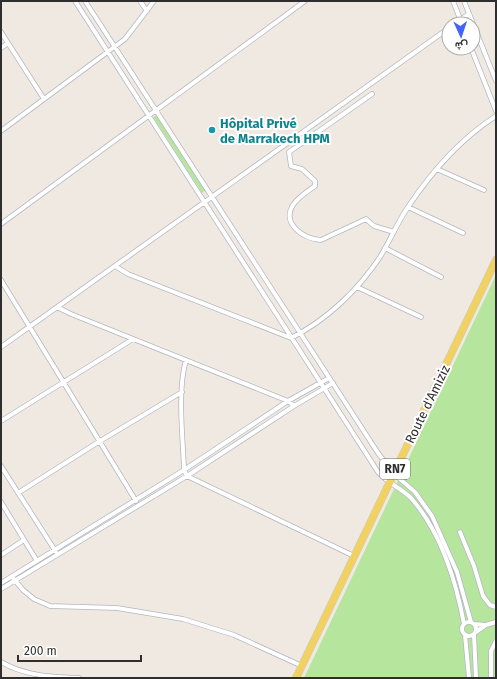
<svg xmlns="http://www.w3.org/2000/svg" width="497" height="679" font-family="'Fira Sans',Vazirmatn,sans-serif">
	<style>
		.green { fill: #b6e59e }
		.lines { fill: none; stroke-linecap: round; stroke-linejoin: round }
		.minor-casing { stroke: #b4b7c1; stroke-width: 5.5 }
		.primary-casing { stroke: #c9c9c9; stroke-width: 8 }
		.minor { stroke: #fff; stroke-width: 4 }
		.primary { stroke: #f2d163; stroke-width: 7 }
		.culture-dot { fill: #0f9aa8; stroke: #fff; stroke-width: 1.5 }
		.labels { text-anchor: middle; stroke-width: 4; stroke-linejoin: round; paint-order: stroke }
		.shield { fill: #fff; stroke: #6d6d6d; stroke-width: 1 }
		.shield-label { font-size: 12px; font-weight: bold; fill: #2e2e2e }
		.culture-label { font-size: 13px; font-weight: bold; fill: #0d838f; stroke: #fff; text-anchor: start }
		.street-label { font-size: 13px; fill: #2e2e2e; stroke: #fff }
	</style>
	<rect width="100%" height="100%" fill="#efe9e1"/>
	<path class="green" d="M157 115 206 190 202 193 153 117Z
		M496 275V678H304Z"/>
	<g class="lines">
		<g class="minor-casing">
			<path id="minor" d="M75 1 378 472C387 483 401 488 411 498 440 531 456 581 464 624
				M85 1 378 453 393 473 415 492 432 516 457 572 471 622
				M140 1 147 11
				M453 1 462 24
				M464 1 496 81
				M454 24 469 14
				M1 32 44 99
				M1 48 8 43
				M471 48 496 111
				M372 94 289 152 291 166 302 169 315 181V186C308 191 298 197 293 205 281 224 304 239 321 240L366 219 374 226 394 232
				M1 131 125 39 154 1
				M437 169 484 190
				M408 207 463 233
				M1 224 305 1
				M385 248 441 277
				M115 266 128 274 291 338C327 320 358 290 380 257 390 241 397 223 408 207 432 171 460 139 496 116
				M1 280 136 501
				M357 287 421 317
				M57 307 71 314 288 401 294 406
				M1 347 449 28
				M186 360C177 391 183 438 184 470L187 476 354 556
				M1 421 133 339
				M1 466 56 552
				M18 493 100 441 182 392
				M1 502 37 561
				M460 532 474 566 483 596 490 605 496 607
				M1 555 24 540
				M13 578 23 590 34 599 50 606 117 608 183 619 234 635 302 666
				M1 583 184 470 288 401 329 378
				M1 589 187 476 294 406 333 383
				M462 629a7 7 0 1 1 14 0a7 7 0 1 1-14 0Z
				M474 624 486 625 476 632
				M486 625 496 622
				M474 634 476 678
				M465 635 469 678
				M1 662C25 676 52 677 79 678
				M491 678V651L496 641"/>
		</g>
		<g class="primary-casing">
			<path id="primary" d="M296 678 496 260"/>
		</g>
		<use href="#minor" class="minor"/>
		<use href="#primary" class="primary"/>
	</g>
	<circle class="culture-dot" cx="212" cy="130" r="4"/>
	<g class="labels">
		<rect class="shield" x="380" y="459" width="30" height="20" rx="3"/>
		<g class="shield-label">
			<text x="395" y="473">RN7</text>
		</g>
		<g class="culture-label">
			<text x="220" y="128">Hôpital Privé<tspan x="220" dy="15">de Marrakech HPM</tspan></text>
		</g>
		<g class="street-label">
			<text transform="translate(427 404) rotate(-64)" y="5">Route d'Amiziz</text>
		</g>
	</g>
	<rect width="497" height="679" fill="none" stroke="#2e2e2e" stroke-width="4"/>
	<g transform="translate(461 36) rotate(177)"><circle r="19" fill="#ffffff" stroke="#ababab"/>
	<path d="M0-3L7 15L0 10L-7 15Z" fill="#4264fb"/>
	<text y="-6" font-size="11" font-weight="bold" text-anchor="middle" fill="#2e2e2e">ش</text>
	</g>
	<path d="M18 655v6h123v-6" fill="none" stroke="#2e2e2e" stroke-width="2"/>
	<text x="24" y="655" font-size="12" fill="#2e2e2e" stroke="#ffffff" stroke-width="3" paint-order="stroke">200 m</text>
</svg>
